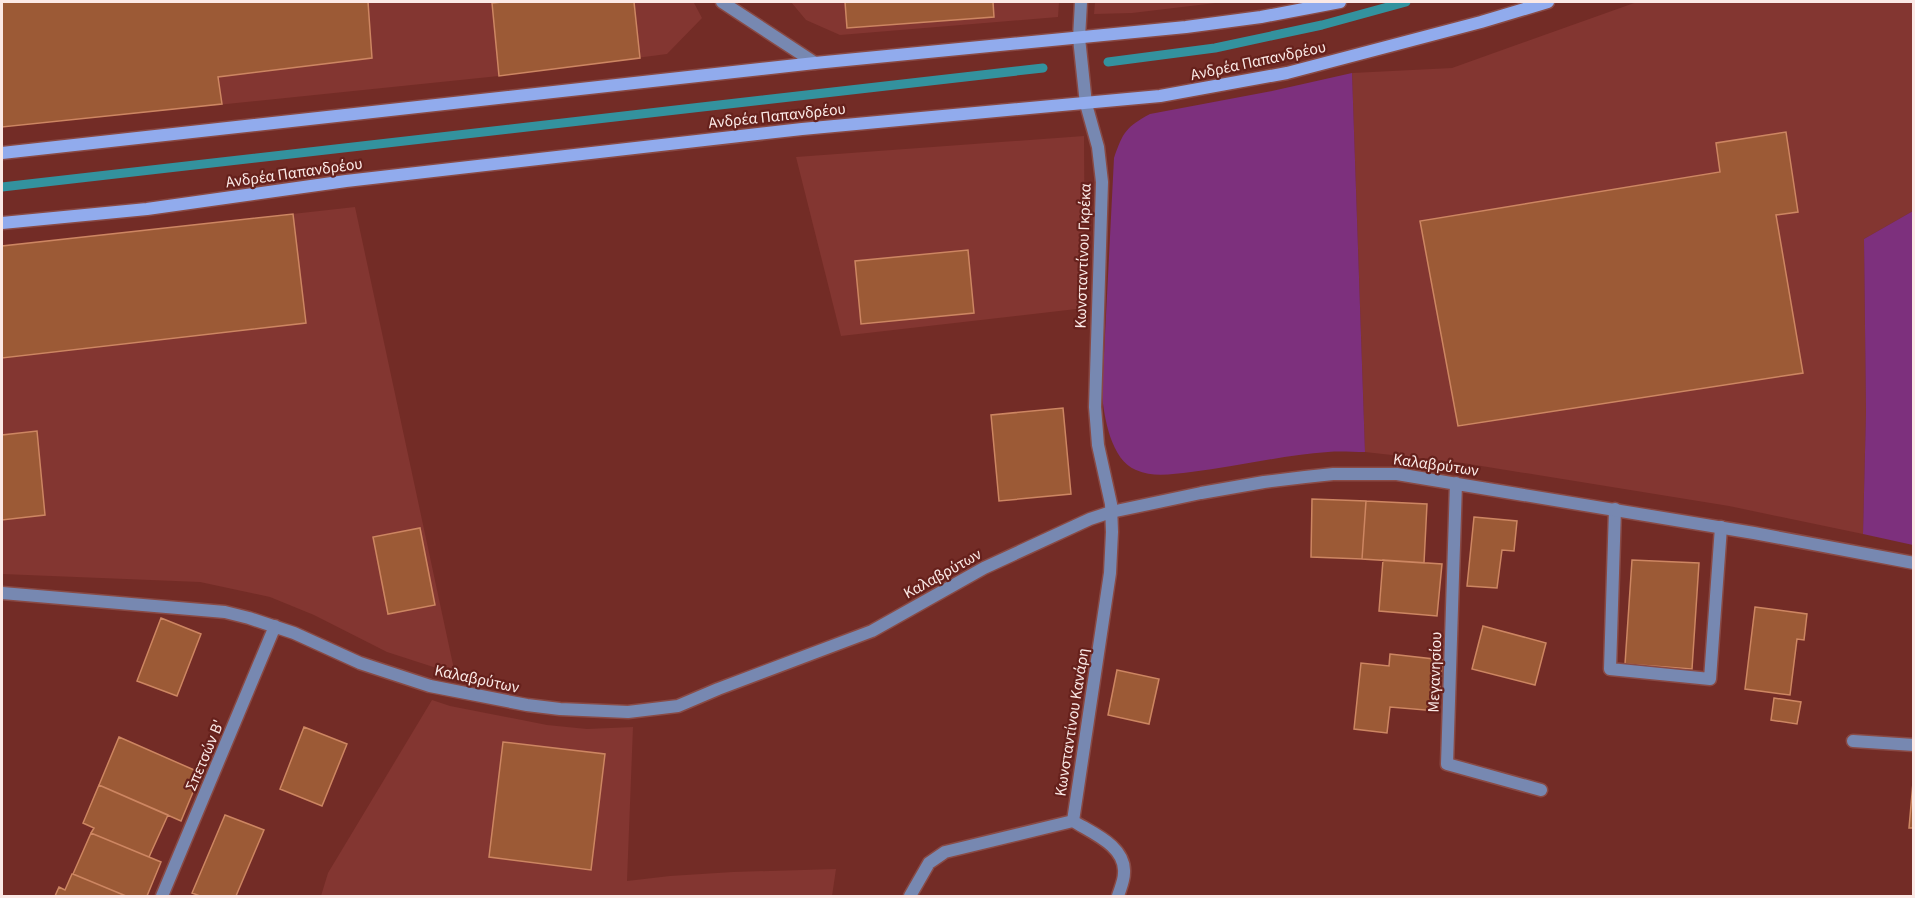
<svg xmlns="http://www.w3.org/2000/svg" width="1915" height="898" font-family="'Source Sans 3',sans-serif">
	<style>
		.built { fill: #833631 }
		.green { fill: #7d307d }
		.lines { fill: none; stroke-linecap: round; stroke-linejoin: round }
		.stream { stroke: #33929e; stroke-width: 9 }
		.building { fill: #9c5a36; stroke: #cd8662; stroke-width: 1.5 }
		.service-casing { stroke: #894a45; stroke-width: 15 }
		.minor-casing { stroke: #894a45; stroke-width: 15 }
		.secondary-casing { stroke: #894a45; stroke-width: 15 }
		.service { stroke: #7788b1; stroke-width: 12 }
		.minor { stroke: #7788b1; stroke-width: 12 }
		.secondary { stroke: #91abed; stroke-width: 12 }
		.labels { text-anchor: middle; stroke-width: 4.5; stroke-linejoin: round; paint-order: stroke }
		.street-label { font-size: 16px; fill: #fbe9e6; stroke: #66211c }
	</style>
	<rect width="100%" height="100%" fill="#732c26"/>
	<path class="built" d="M2 2H686L694 3 702 18 667 54 499 76 2 127Z
		M791 2H1059L1058 17 840 35 806 20Z
		M1095 2H1224L1132 13 1094 14Z
		M1637 2H1913V211L1864 239 1866 412 1863 534 1729 506 1463 463 1365 452 1352 73 1452 68Z
		M1084 136 1085 308 841 336 796 157Z
		M355 207 455 674 387 652 314 615 270 597 200 582 2 574V246Z
		M432 700 450 706 547 725 587 729 633 727 627 881 670 876 733 872 836 869 832 896H321L328 873Z"/>
	<path class="green" d="M1352 73 1365 452C1352 452 1340 451 1328 452 1282 455 1236 467 1191 472 1172 474 1154 478 1136 470 1111 460 1104 417 1102 394L1114 158C1123 132 1126 127 1150 114L1272 91Z
		M1913 211V545L1863 534 1866 412 1864 239Z"/>
	<g class="lines">
		<path class="stream" d="M1108 62 1215 48 1322 25 1406 2
			M2 187 1043 68"/>
	</g>
	<path class="building" d="M2 2H368L372 58 218 77 222 104 2 127Z
		M502 2H634L640 58 499 76 492 3Z
		M845 2H993L994 17 847 28Z
		M1786 132 1798 212 1776 215 1803 373 1458 426 1420 221 1720 172 1716 143Z
		M293 214 306 323 2 358V246Z
		M968 250 974 313 861 324 855 261Z
		M1063 408 1071 494 999 501 991 415Z
		M37 431 45 515 2 520V435Z
		M1312 499 1366 501 1362 559 1311 557Z
		M1366 501 1427 504 1424 563 1362 559Z
		M1474 517 1517 521 1514 551 1502 550 1497 588 1467 586Z
		M420 528 435 605 388 614 373 537Z
		M1383 560 1442 564 1437 616 1379 611Z
		M1632 560 1699 563 1692 669 1625 664Z
		M1755 607 1807 614 1804 640 1797 639 1790 695 1745 689Z
		M161 618 201 634 177 696 137 681Z
		M1483 626 1546 643 1535 685 1472 669Z
		M1390 654 1443 660 1437 711 1390 707 1387 733 1354 729 1361 663 1389 666Z
		M1117 670 1159 679 1149 724 1108 715Z
		M1774 698 1801 702 1797 724 1771 720Z
		M304 727 347 744 322 806 280 789Z
		M119 737 201 773 181 821 99 785Z
		M503 742 605 754 591 870 489 857Z
		M1914 771V828H1909Z
		M99 785 168 815 149 857 91 833 94 828 83 823Z
		M225 815 264 830 236 896H200L192 893Z
		M91 833 161 862 147 896H126L73 874Z
		M72 874H73L126 896H55L59 887 65 890Z"/>
	<g class="lines">
		<g class="service-casing">
			<path id="service" d="M1615 509 1610 669 1710 679 1721 527
				M1853 741 1914 745"/>
		</g>
		<g class="minor-casing">
			<path id="minor" d="M722 2 815 63
				M1456 483 1447 764 1541 790
				M2 593 225 612 249 618 294 633 360 663 430 686 527 705 560 709 628 712 678 706 718 689 872 631 984 568 1090 519 1111 512 1201 493 1264 482 1305 477 1333 474H1397L1754 533 1914 563
				M1073 821C1092 833 1126 846 1124 873 1124 881 1120 889 1118 896
				M162 896 275 626
				M910 896 929 863 945 852 1073 821 1110 573 1112 532 1111 504 1098 445 1095 407 1102 182 1098 147 1086 104 1079 38 1081 2"/>
		</g>
		<g class="secondary-casing">
			<path id="secondary" d="M2 153 815 63 1186 27 1261 17 1340 2
				M2 223 147 209 346 181 802 129 1160 96 1287 73 1481 22 1548 2"/>
		</g>
		<use href="#service" class="service"/>
		<use href="#minor" class="minor"/>
		<use href="#secondary" class="secondary"/>
	</g>
	<g class="labels">
		<g class="street-label">
			<text transform="translate(1258 60) rotate(-12)" y="6">Ανδρέα Παπανδρέου</text>
			<text transform="translate(777 115) rotate(-6)" y="6">Ανδρέα Παπανδρέου</text>
			<text transform="translate(294 172) rotate(-8)" y="6">Ανδρέα Παπανδρέου</text>
			<text transform="translate(1082 256) rotate(-88)" y="6">Κωνσταντίνου Γκρέκα</text>
			<text transform="translate(1436 464) rotate(8)" y="6">Καλαβρύτων</text>
			<text transform="translate(942 573) rotate(-29)" y="6">Καλαβρύτων</text>
			<text transform="translate(1434 672) rotate(-88)" y="6">Μεγανησίου</text>
			<text transform="translate(477 678) rotate(12)" y="6">Καλαβρύτων</text>
			<text transform="translate(1071 722) rotate(-81)" y="6">Κωνσταντίνου Κανάρη</text>
			<text transform="translate(204 755) rotate(-67)" y="6">Σπετσών Β'</text>
		</g>
	</g>
	<rect width="1915" height="898" fill="none" stroke="#fbe9e6" stroke-width="6"/>
</svg>
